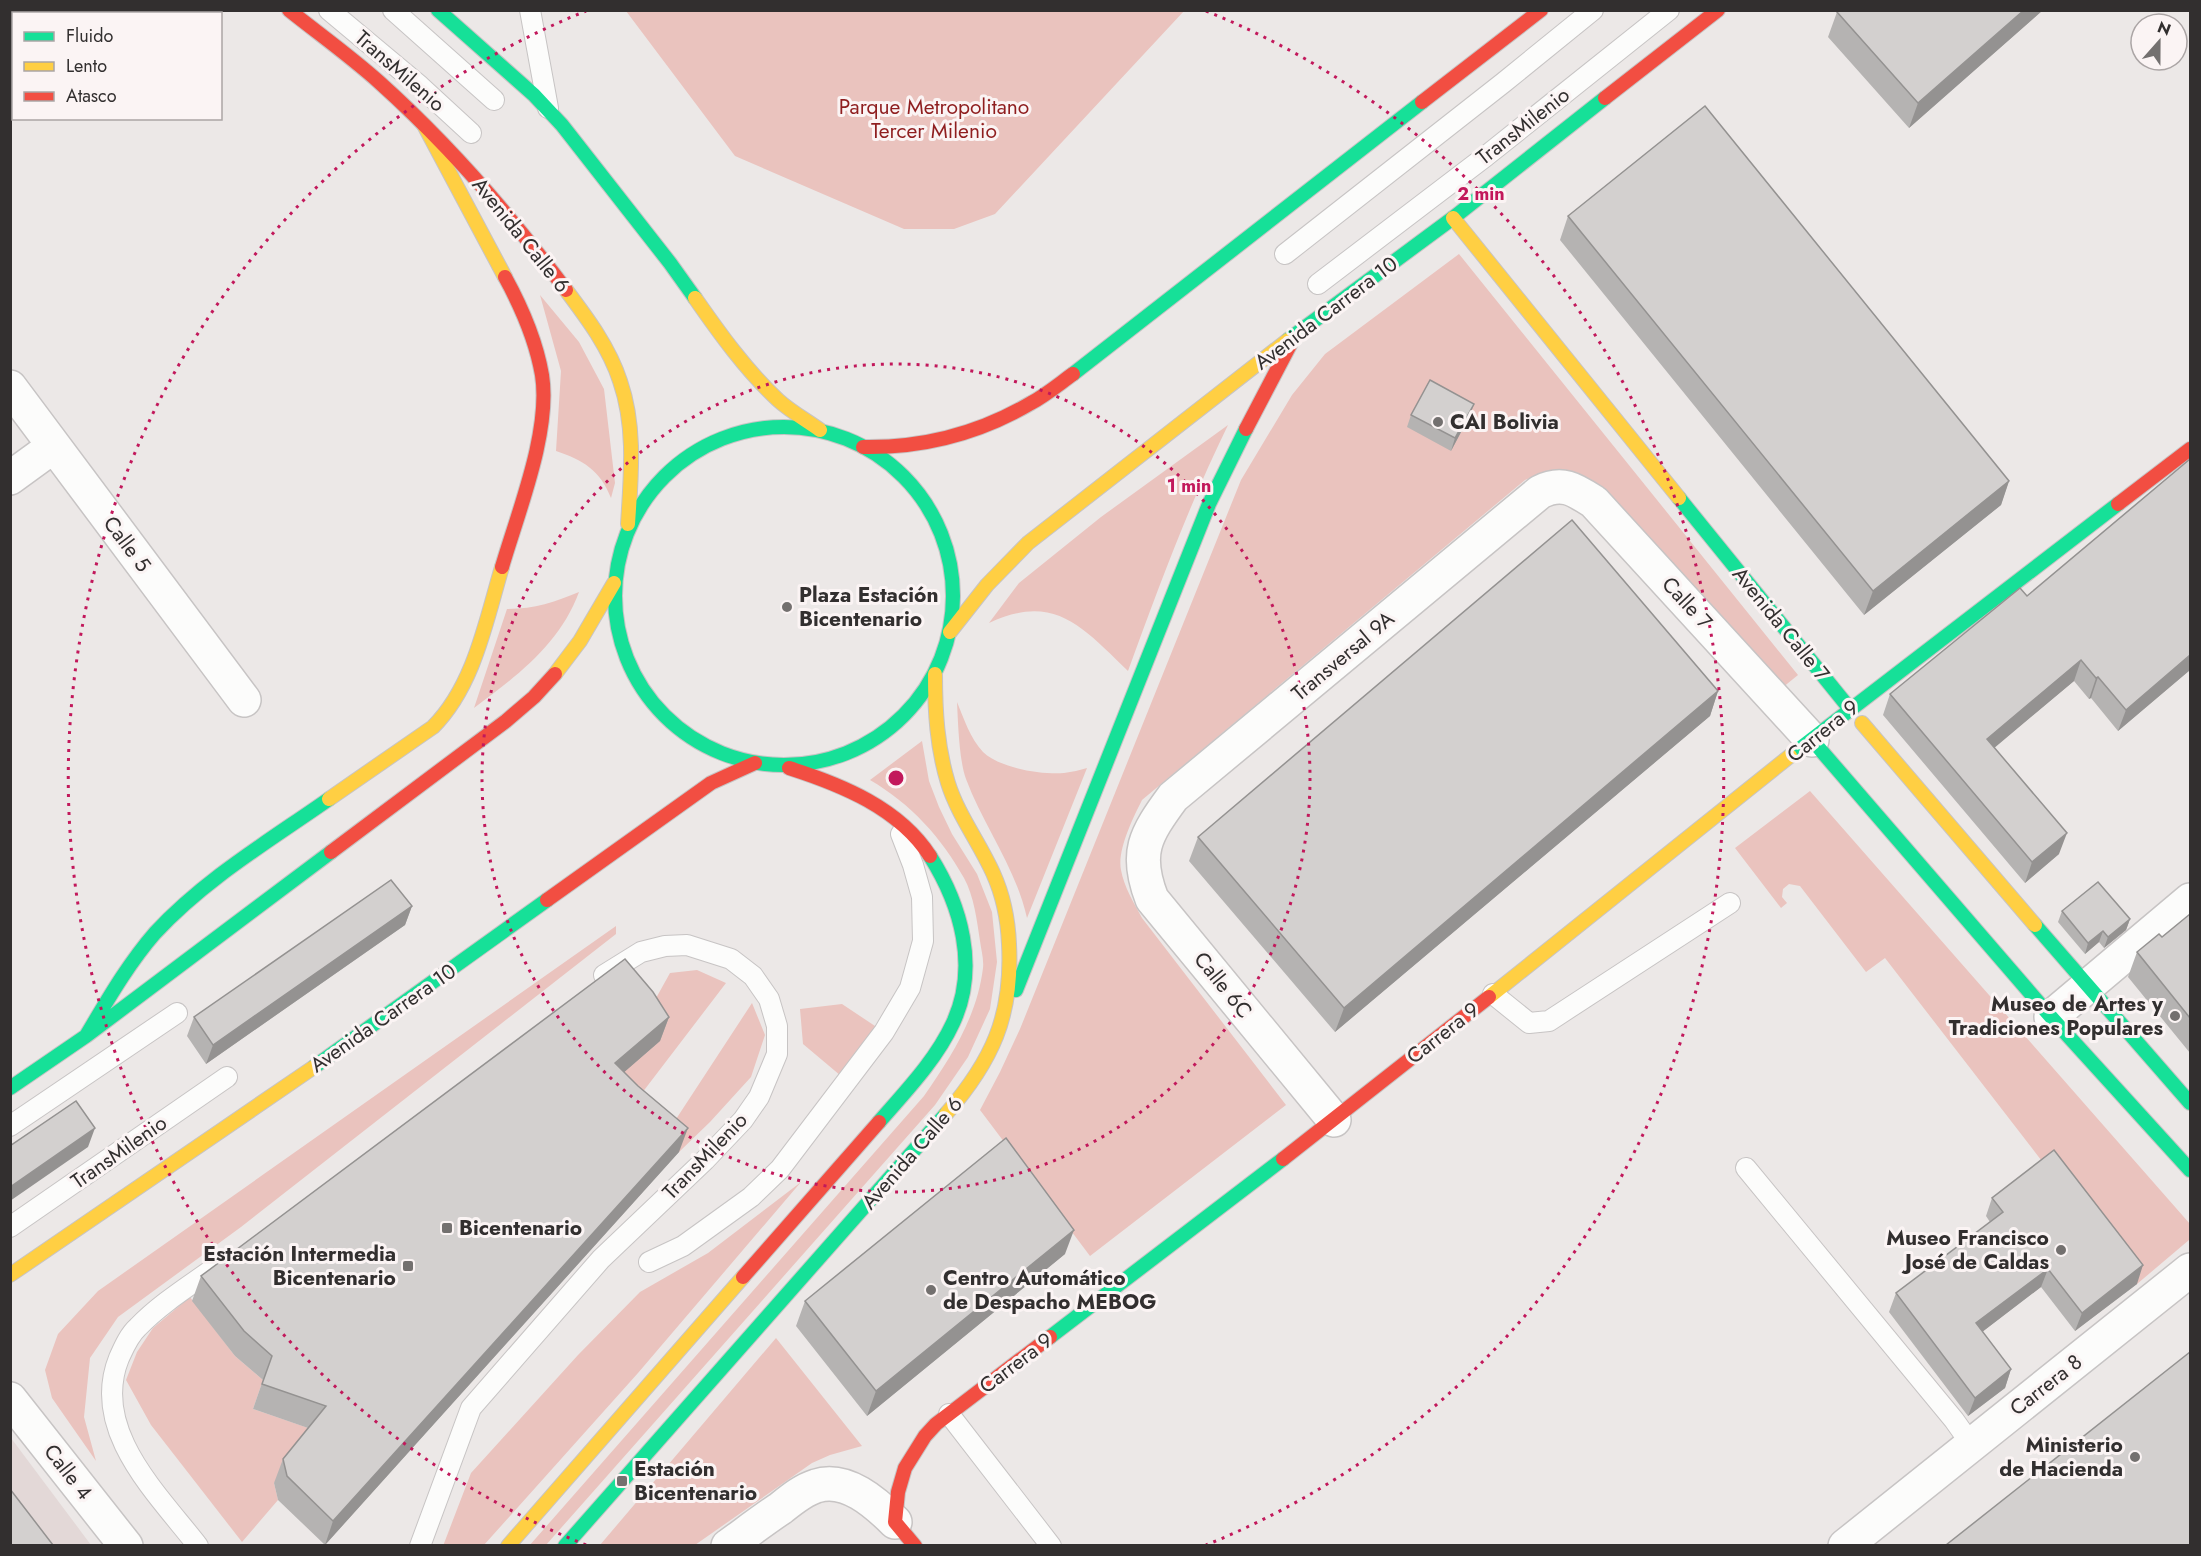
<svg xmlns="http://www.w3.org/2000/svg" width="2201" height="1556" font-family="Jost,sans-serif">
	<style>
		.built { fill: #e3d8d7 }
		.green { fill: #eac3be }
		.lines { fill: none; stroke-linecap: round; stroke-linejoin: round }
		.lane-casing { stroke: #c7c4c4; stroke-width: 22 }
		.street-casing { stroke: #c7c4c4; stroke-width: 36 }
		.fast-casing { stroke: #c7c4c4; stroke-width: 16 }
		.slow-casing { stroke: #c7c4c4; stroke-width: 16 }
		.jam-casing { stroke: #c7c4c4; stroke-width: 16 }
		.lane { stroke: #fcfcfb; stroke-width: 20 }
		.street { stroke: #fcfcfb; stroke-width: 33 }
		.fast { stroke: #16e098; stroke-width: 14 }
		.slow { stroke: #ffcf43; stroke-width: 14 }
		.jam { stroke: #f24e42; stroke-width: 14 }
		.wall { fill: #b5b3b2 }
		.shaded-wall { fill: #949291 }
		.building { fill: #d3d0cf; stroke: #949291; stroke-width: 1.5 }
		.ring { fill: none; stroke: #c2185b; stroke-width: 3; stroke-dasharray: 3 6 }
		.poi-dot { fill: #73706f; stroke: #fbf4f4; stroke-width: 2 }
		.labels { text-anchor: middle; stroke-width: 6; stroke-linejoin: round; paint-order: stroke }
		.street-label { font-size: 21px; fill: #322f2f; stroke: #fbf4f4 }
		.park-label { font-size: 21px; fill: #8f1e1f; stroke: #fbf4f4 }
		.poi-label { font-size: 21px; font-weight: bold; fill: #322f2f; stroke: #fbf4f4; text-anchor: start }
		.centre { fill: #c2185b; stroke: #fbf4f4; stroke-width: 3 }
		.ring-label { font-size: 18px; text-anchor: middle; font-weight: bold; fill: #c2185b; stroke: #fbf4f4; stroke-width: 6; stroke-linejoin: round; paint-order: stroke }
	</style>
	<rect width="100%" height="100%" fill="#ece8e7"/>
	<path class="built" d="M11 1438 91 1545H11Z"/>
	<path class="green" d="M626 11H1184L995 214 954 229H904L735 156Z
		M1459 254 1798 675 1782 688 1560 472H1544L1525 480 1142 800C1133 818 1117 850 1121 870 1124 887 1134 903 1142 918L1286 1105 1090 1256 980 1110 1000 1072 1020 1029 1241 480 1292 395 1325 354Z
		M540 295 579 342 604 389 615 483 611 498C600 470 583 460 556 451L561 371Z
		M1228 425C1189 505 1159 586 1128 671 1083 628 1055 592 989 623L1019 583 1101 517Z
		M579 592C560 644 517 676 474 708L507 609C534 609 555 602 579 592Z
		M957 702C964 719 970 738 983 752 999 768 1043 775 1064 773 1072 772 1080 770 1087 768L1027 918C1016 868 984 827 966 779 959 760 958 722 957 702Z
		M922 741 929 781 939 807 952 834 977 874 992 912 997 962 990 1009 968 1057 935 1105 546 1545 529 1546 924 1096C951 1057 977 1017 983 968 984 959 981 949 980 941 977 921 974 896 964 878 941 837 911 804 870 780Z
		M1810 791 2190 1224 2189 1240 2137 1284 1885 958 1866 972 1800 886 1789 884 1783 889 1782 897 1787 903 1781 908 1735 848Z
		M616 926V934L241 1227 118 1317 90 1358 84 1417 96 1461 52 1398 45 1370 58 1334 98 1291Z
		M697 970 726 983 629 1110 606 1088 670 973Z
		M752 1003 765 1035 751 1077 710 1122 679 1152 663 1139Z
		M842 1004 884 1032 847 1081 803 1044 800 1009Z
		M801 1182 638 1373 484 1545 443 1546 471 1473 578 1355 640 1292 708 1253Z
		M190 1297 235 1356 263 1380 253 1409 317 1431 274 1483 278 1500 242 1542 151 1425 126 1380 137 1352 153 1328Z
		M776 1338 862 1446 830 1455 812 1463 695 1545H600Z"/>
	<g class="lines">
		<g class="lane-casing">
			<path id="lane" d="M329 10 420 86 471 133
				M393 10 494 100
				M530 10 548 108
				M1285 254 1503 83 1593 10
				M1318 284 1486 156 1669 10
				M1493 994 1529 1023 1549 1021 1730 903
				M10 1126 177 1013
				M1746 1168 1954 1420 1971 1444
				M10 1227 227 1077
				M649 1262 683 1246 751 1197 780 1169 884 1032 910 988 923 941 922 897 913 865 901 834
				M949 1414 1051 1546
				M198 1546C157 1493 90 1430 119 1358 124 1347 129 1335 138 1327 162 1302 194 1283 221 1263
				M420 1546 471 1408 601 1259 705 1160 743 1120 759 1097 777 1054V1026L769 999 753 976 731 959 687 945 665 946 641 952 604 975"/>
		</g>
		<g class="street-casing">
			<path id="street" d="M10 387 244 700
				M10 478 54 446
				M2051 1017 2190 900
				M1334 1120 1152 899C1134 853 1145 835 1173 797L1540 492C1562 481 1574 489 1594 502L1812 740
				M10 1399 126 1546
				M728 1546C746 1533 763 1520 781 1508 791 1500 803 1490 816 1486 846 1476 876 1503 895 1522
				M1845 1546 2190 1270"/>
		</g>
		<g class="fast-casing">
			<path id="fast" d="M438 10 534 95 562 125 670 263 695 298
				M1288 340 1453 218 1605 98
				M1073 374 1422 102
				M615 596a169 169 0 1 1 338 0a169 169 0 1 1-338 0Z
				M1679 498 1850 709
				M1812 740 2051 1017 2190 1170
				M1790 756 2118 504
				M2035 925 2190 1103
				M1016 990 1209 504 1246 429
				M86 1036C107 1001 128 964 155 933 205 879 269 841 329 799
				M314 1067 547 900
				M10 1088 86 1036 331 852
				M879 1122C906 1091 936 1060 953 1023 979 967 961 905 930 856
				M1050 1337 1283 1159
				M565 1546 946 1114"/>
		</g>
		<g class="slow-casing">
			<path id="slow" d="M424 125 505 277
				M1453 218 1679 498
				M566 290C587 318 609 347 620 381 636 427 631 476 628 524
				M695 298C720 334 746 370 778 400 790 411 806 420 820 430
				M950 632 987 585 1028 543 1288 340
				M555 674 580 641 614 583
				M935 674C935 711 937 747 948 783 958 815 979 842 993 873 1003 895 1008 920 1009 944 1013 1016 992 1061 946 1114
				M1862 723 2035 925
				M329 799 433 727C474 686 486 621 502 567
				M1489 997 1790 756
				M10 1275 314 1067
				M508 1546 743 1277"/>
		</g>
		<g class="jam-casing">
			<path id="jam" d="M289 10C319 34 350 56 379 82 448 144 510 215 566 290
				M1605 98 1718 10
				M1422 102 1541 10
				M1246 429 1290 345
				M863 447C922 448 980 433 1031 403 1046 395 1059 384 1073 374
				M2118 504 2190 449
				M502 567C518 512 551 431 542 375 536 340 522 308 505 277
				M789 768C842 785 899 808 930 856
				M331 852 506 721 534 697 555 674
				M547 900 711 783 755 763
				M1283 1159 1489 997
				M743 1277 879 1122
				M915 1546 895 1522 898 1492 905 1468 925 1436 936 1424 1050 1337"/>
		</g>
		<use href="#lane" class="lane"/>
		<use href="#street" class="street"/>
		<use href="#fast" class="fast"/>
		<use href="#slow" class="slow"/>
		<use href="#jam" class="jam"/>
	</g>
	<path class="wall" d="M2043 10 1909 128 1828 37 1837 12Z
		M1568 216 2009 481 2001 505 1864 615 1560 240Z
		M1411 415 1469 417 1451 451 1407 427Z
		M2027 596 2190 670 2118 731 2091 698 2089 699 2074 681 1994 747 2059 854 2025 883 1883 715 1890 694Z
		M1718 691 1710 716 1335 1032 1189 861 1198 837Z
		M412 906 405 925 206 1064 187 1036 194 1017Z
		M2062 911 2130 919 2126 930 2104 948 2099 942 2085 954 2058 922Z
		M2190 914V1053L2128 977 2137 952 2162 937Z
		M669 1017 660 1041 624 1072 679 1152 325 1545 278 1500 274 1483 283 1459 308 1428 253 1409 263 1380 235 1356 192 1301 201 1276Z
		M1992 1198 2137 1284 2075 1331 2041 1287 1982 1332 2011 1369 2005 1388 1968 1416 1889 1312 1896 1293 1990 1222 1986 1216Z
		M1065 1254 867 1416 796 1326 805 1301Z"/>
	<path class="shaded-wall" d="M2024 10H2043L1909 128 1918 103Z
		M1474 404 1469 417 1451 451 1455 438Z
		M2009 481 2001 505 1864 615 1873 591Z
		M2190 655V670L2118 731 2126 710Z
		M2081 660 2074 681 1980 760 1987 739Z
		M2098 677 2091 698 2089 699 2096 678Z
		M1718 691 1710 716 1335 1032 1344 1008Z
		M2067 833 2059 854 2025 883 2032 862Z
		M412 906 405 925 206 1064 213 1045Z
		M2130 919 2126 930 2104 948 2108 937Z
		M2103 931 2099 942 2085 954 2088 943Z
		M669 1017 660 1041 606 1088 615 1063Z
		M95 1128 88 1147 10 1201V1187Z
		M688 1128 679 1152 325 1545 333 1521Z
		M1074 1230 1065 1254 867 1416 876 1391Z
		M2143 1265 2137 1284 2075 1331 2082 1313Z
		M2048 1269 2041 1287 1969 1342 1976 1323Z
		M2011 1369 2005 1388 1968 1416 1975 1398Z"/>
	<path class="building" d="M1839 10H2024L1918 103 1837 12Z
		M1705 106 2009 481 1873 591 1568 216Z
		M1430 380 1474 404 1455 438 1411 415Z
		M2190 459V655L2126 710 2098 677 2096 678 2081 660 1987 739 2067 833 2032 862 1890 694 2020 588 2027 596Z
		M1572 520 1718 691 1344 1008 1198 837Z
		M391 880 412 906 213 1045 194 1017Z
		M2098 882 2130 919 2108 937 2103 931 2088 943 2062 911Z
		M2190 914V1018L2137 952 2159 934 2162 937Z
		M625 959 653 992 669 1017 615 1063 638 1086 688 1128 333 1521 287 1476 283 1459 326 1406 262 1384 272 1356 244 1331 201 1276Z
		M76 1101 95 1128 10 1187V1146Z
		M1006 1138 1074 1230 876 1391 805 1301Z
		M2054 1150 2143 1265 2082 1313 2048 1269 1976 1323 2011 1369 1975 1398 1896 1293 2003 1212 1992 1198Z
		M2190 1352V1545H1946Z
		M10 1489 53 1545H10Z"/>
	<g class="ring">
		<circle cx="896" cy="778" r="414"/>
		<path d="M586 1545A827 827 0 0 1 586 11M1206 11A827 827 0 0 1 1206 1545"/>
	</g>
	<g class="poi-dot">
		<circle cx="1438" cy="422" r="6"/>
		<circle cx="787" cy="607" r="6"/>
		<circle cx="2175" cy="1016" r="6"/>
		<rect x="441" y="1222" width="12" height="12" rx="3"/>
		<circle cx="2061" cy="1250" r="6"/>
		<rect x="402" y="1260" width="12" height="12" rx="3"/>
		<circle cx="931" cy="1290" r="6"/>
		<circle cx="2135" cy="1457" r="6"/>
		<rect x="616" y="1475" width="12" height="12" rx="3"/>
	</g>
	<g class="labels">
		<g class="street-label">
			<text transform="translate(400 71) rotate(41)" y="7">TransMilenio</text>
			<text transform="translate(1523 126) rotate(-38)" y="7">TransMilenio</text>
			<text transform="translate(521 235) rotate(51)" y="7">Avenida Calle 6</text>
			<text transform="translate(1326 313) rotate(-37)" y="7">Avenida Carrera 10</text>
			<text transform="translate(127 544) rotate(53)" y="7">Calle 5</text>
			<text transform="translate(1687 603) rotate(47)" y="7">Calle 7</text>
			<text transform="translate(1781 624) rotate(51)" y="7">Avenida Calle 7</text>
			<text transform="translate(1343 656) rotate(-40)" y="7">Transversal 9A</text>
			<text transform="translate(1823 731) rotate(-39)" y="7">Carrera 9</text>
			<text transform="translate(1223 985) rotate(51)" y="7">Calle 6C</text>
			<text transform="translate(383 1018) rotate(-35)" y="7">Avenida Carrera 10</text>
			<text transform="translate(1443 1033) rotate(-38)" y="7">Carrera 9</text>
			<text transform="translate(119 1152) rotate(-35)" y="7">TransMilenio</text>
			<text transform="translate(912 1153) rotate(-49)" y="7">Avenida Calle 6</text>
			<text transform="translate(705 1156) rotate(-46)" y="7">TransMilenio</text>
			<text transform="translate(1016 1363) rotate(-37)" y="7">Carrera 9</text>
			<text transform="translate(2046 1385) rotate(-38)" y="7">Carrera 8</text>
			<text transform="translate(68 1472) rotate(52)" y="7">Calle 4</text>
		</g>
		<g class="park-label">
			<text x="934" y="114">Parque Metropolitano<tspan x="934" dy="24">Tercer Milenio</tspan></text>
		</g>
		<g class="poi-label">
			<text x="1450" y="429">CAI Bolivia</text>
			<text x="799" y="602">Plaza Estación<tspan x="799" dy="24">Bicentenario</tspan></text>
			<text x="2163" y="1011" text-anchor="end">Museo de Artes y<tspan x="2163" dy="24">Tradiciones Populares</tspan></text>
			<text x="459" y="1235">Bicentenario</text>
			<text x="2049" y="1245" text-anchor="end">Museo Francisco<tspan x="2049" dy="24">José de Caldas</tspan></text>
			<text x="396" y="1261" text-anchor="end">Estación Intermedia<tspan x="396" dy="24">Bicentenario</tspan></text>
			<text x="943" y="1285">Centro Automático<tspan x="943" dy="24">de Despacho MEBOG</tspan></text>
			<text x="2123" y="1452" text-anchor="end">Ministerio<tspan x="2123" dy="24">de Hacienda</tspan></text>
			<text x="634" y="1476">Estación<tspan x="634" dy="24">Bicentenario</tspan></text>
		</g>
	</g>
	<circle cx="896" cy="778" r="9" class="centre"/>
	<g class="ring-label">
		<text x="1481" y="200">2 min</text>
		<text x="1189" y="492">1 min</text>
	</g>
	<rect width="2201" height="1556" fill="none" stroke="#322f2f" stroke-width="24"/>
	<rect x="12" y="12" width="210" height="108" fill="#fbf4f4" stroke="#aba5a5" stroke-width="1.5"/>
	<rect x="24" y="32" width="30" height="9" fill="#16e098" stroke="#aba5a5" stroke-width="1.5"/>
	<text x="66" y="42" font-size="18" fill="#322f2f">Fluido</text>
	<rect x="24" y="62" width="30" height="9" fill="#ffcf43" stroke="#aba5a5" stroke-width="1.5"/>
	<text x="66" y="72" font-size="18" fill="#322f2f">Lento</text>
	<rect x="24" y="92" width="30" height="9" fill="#f24e42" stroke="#aba5a5" stroke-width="1.5"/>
	<text x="66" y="102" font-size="18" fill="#322f2f">Atasco</text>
	<g transform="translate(2159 42) rotate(21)"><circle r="28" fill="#fbf4f4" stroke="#aba5a5" stroke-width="1.5"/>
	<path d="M0-4.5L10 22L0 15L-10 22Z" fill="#73706f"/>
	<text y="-9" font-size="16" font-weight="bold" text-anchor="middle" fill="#322f2f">N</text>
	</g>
</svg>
